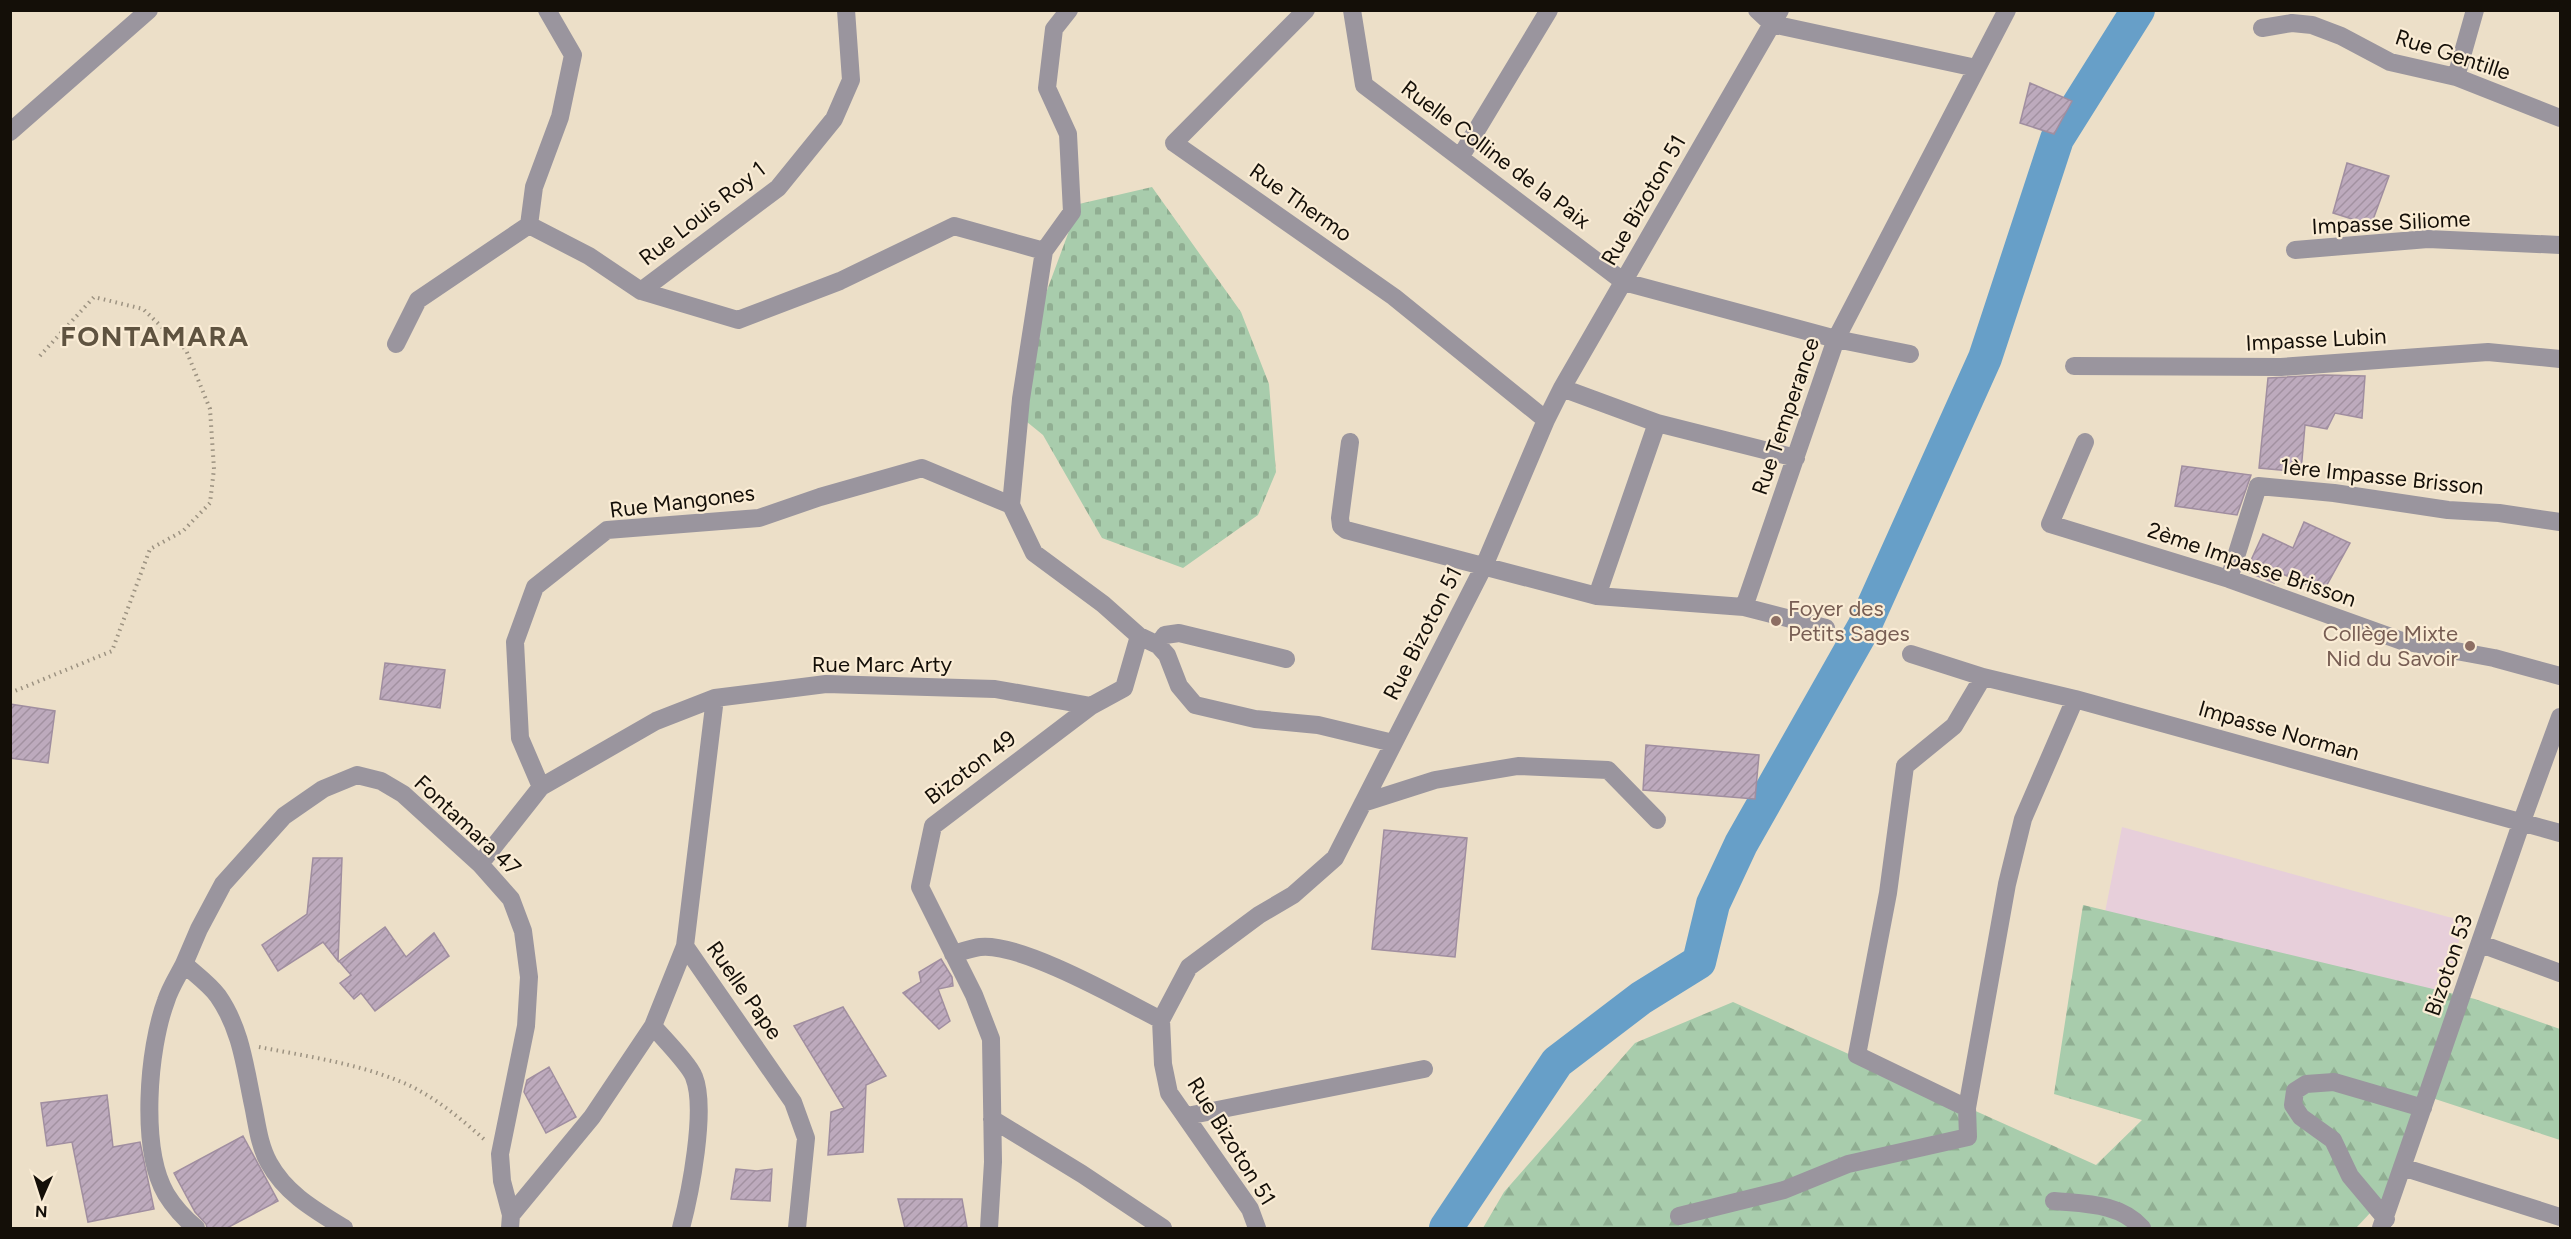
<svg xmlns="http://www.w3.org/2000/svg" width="2571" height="1239" font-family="Figtree,sans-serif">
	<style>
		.education { fill: #e7cfda }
		.forest { fill: url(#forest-firs) }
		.cemetery { fill: url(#cemetery-stones) }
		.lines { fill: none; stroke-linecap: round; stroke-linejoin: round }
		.river { stroke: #679fc8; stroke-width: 34 }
		.building { fill: url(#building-hatch); stroke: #a08ea0; stroke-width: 1.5 }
		.path { stroke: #9c9281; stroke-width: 4; stroke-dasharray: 1.5 4.5; stroke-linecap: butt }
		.minor { stroke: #9a959e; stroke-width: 18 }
		.education-dot { fill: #8d6e63; stroke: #faecd5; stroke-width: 2 }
		.labels { text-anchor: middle; stroke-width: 4.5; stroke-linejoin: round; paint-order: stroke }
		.street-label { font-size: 22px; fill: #140f08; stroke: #faecd5 }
		.education-label { font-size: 22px; fill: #785e54; stroke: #faecd5; text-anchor: start }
		.district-label { font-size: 28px; font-weight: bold; letter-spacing: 1.5px; fill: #5f5340; stroke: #faecd5 }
	</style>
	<defs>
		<pattern id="forest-firs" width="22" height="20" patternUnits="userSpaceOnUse" patternTransform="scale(1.5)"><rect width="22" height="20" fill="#a8ccac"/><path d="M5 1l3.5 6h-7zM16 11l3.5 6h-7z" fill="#90ae92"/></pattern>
		<pattern id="cemetery-stones" width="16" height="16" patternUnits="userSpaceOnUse" patternTransform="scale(1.5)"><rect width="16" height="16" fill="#a8ccac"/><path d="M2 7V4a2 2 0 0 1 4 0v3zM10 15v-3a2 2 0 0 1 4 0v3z" fill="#90ae92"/></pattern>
		<pattern id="building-hatch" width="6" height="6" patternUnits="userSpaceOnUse" patternTransform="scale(1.5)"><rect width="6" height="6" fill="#bdaabd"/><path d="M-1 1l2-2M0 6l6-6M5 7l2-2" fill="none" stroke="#a291a1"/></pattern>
	</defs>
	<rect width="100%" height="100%" fill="#ecdfc8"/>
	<path class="education" d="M2122 827 2463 921 2432 1068 2091 982Z"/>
	<path class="forest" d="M2083 905 2475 999 2560 1029V1140L2429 1097 2401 1180 2356 1228H1483L1504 1192 1635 1043 1733 1002 2096 1165 2142 1120 2054 1094Z"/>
	<path class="cemetery" d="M1152 187 1241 312 1269 384 1276 472 1258 515 1183 568 1102 538 1043 435 1011 409 1026 347 1079 204Z"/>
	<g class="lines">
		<path class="river" d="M1446 1228 1557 1062 1641 998 1699 962 1713 904 1741 844 1864 627 1985 358 2057 139 2138 10"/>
	</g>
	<path class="building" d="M2030 83 2072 101 2054 134 2020 123Z
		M2347 163 2389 176 2371 225 2333 213Z
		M2324 375 2365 376 2362 418 2335 413 2327 429 2305 425 2301 472 2259 468 2268 378Z
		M2182 466 2251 475 2237 515 2175 506Z
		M2304 522 2350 543 2323 592 2278 572 2274 583 2246 571 2263 534 2293 548Z
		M385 663 445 670 440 708 380 699Z
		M10 704 55 711 48 763 10 758Z
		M1646 745 1759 755 1755 799 1643 790Z
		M1384 830 1467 838 1455 957 1372 949Z
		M313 858H342L338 961 323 942 278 971 262 945 307 914Z
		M385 927 406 957 434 933 449 956 375 1011 361 993 354 999 340 983 351 975 339 961Z
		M941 959 952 977 953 986 938 989 950 1021 939 1029 903 993 921 982 919 972Z
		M843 1007 886 1076 866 1085 863 1152 828 1155 831 1112 844 1108 794 1026Z
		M549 1067 576 1117 546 1133 524 1092 527 1080Z
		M107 1095 113 1147 140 1142 154 1209 88 1222 72 1142 47 1146 41 1103Z
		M243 1136 278 1201 227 1228H207L206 1224 195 1212 174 1173Z
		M736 1169 757 1171 772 1169 770 1201 731 1199Z
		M898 1199H962L967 1227 905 1228Z"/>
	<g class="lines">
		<path class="path" d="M10 693 112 651 150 549 183 531 210 503 214 469 210 409 186 350 143 309 94 297 37 359
			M259 1047C305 1056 355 1063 399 1081 432 1094 460 1118 486 1141"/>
		<path class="minor" d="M547 10 573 55 560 117 534 187 529 225 589 256 641 291
			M846 10 851 80 834 119 778 188 641 291 738 320 840 281 954 226 1044 251
			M1306 10 1174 143 1394 297 1546 420
			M1352 10 1364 85 1624 282 1836 339 1910 354
			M1757 10 1772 24 1976 68
			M2262 28 2292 23 2312 25 2341 36 2390 62 2456 77 2560 118
			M2456 77 2475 10
			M10 132 149 10
			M1461 156 1549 10
			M2295 250 2428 239 2560 245
			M396 344 418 300 529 225
			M2074 366 2281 367 2488 352 2560 359
			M1562 388 1657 423 1796 458
			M1350 442 1340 518 1341 526 1346 530 1597 596 1744 607 1836 339 2007 10
			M2085 442 2050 524 2229 579 2402 641 2494 658 2560 676
			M1011 505 1021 399 1044 251 1072 212 1068 134 1047 88 1054 29 1069 10
			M2229 579 2258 486 2334 493 2448 510 2499 513 2560 522
			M1597 596 1657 423
			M1744 607 1826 628
			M1139 636 1158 645 1167 655 1179 686 1195 705 1255 719 1318 725 1393 743
			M1158 645 1165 635 1179 633 1286 659
			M1911 654 1983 677 2075 699 2560 833
			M1983 677 1954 726 1905 766 1888 893 1857 1055 1967 1108 2007 884 2023 819 2075 699
			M715 698 685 946 793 1102 806 1138 797 1228
			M541 787 520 738 515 642 535 587 607 530 759 518 820 497 922 468 1011 505
			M1363 803 1435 780 1518 766 1608 770 1657 820
			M480 864 541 787 656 721 715 698 826 684 995 689 1091 706
			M2481 944 2560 973
			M953 954C962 952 971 948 980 947 1020 942 1122 1000 1161 1020
			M184 964C178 976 170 988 166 1001 148 1049 140 1149 166 1194 174 1207 184 1218 196 1228
			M653 1026C663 1038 690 1065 694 1077 707 1109 690 1194 681 1228
			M1187 1116 1424 1069
			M992 1119 1082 1174 1163 1228
			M2402 1167 2560 1217
			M2054 1201C2085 1204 2120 1203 2142 1228
			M511 1215 592 1117 653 1026 685 946
			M1679 1216 1784 1190 1848 1164 1968 1137 1967 1108
			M2386 1219 2350 1176 2333 1140 2301 1117 2293 1105 2295 1091 2306 1084 2334 1082 2423 1108
			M344 1228C315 1210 286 1194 269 1163 259 1145 257 1124 253 1105 245 1067 241 1029 218 996 209 984 195 974 184 964L199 929 223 884 284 816 323 789 357 775 381 781 403 794 480 864 511 899 523 931 529 977 526 1026 500 1154 502 1181 511 1215 510 1228
			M989 1228 993 1162 991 1039 974 995 920 887 933 826 1091 706 1124 688 1139 636 1103 604 1034 553 1011 505
			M1257 1228 1250 1209 1169 1093 1163 1064 1161 1020 1189 967 1259 915 1293 895 1335 858 1484 566 1546 420 1562 388 1780 10
			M2381 1228 2522 821 2560 717"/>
	</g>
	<g class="education-dot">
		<circle cx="1776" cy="621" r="6"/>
		<circle cx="2470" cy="646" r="6"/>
	</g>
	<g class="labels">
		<g class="street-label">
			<text transform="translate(2453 54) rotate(18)" y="8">Rue Gentille</text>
			<text transform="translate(1496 154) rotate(37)" y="8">Ruelle Colline de la Paix</text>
			<text transform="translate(1643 200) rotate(-60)" y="8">Rue Bizoton 51</text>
			<text transform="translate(1301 202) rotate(35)" y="8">Rue Thermo</text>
			<text transform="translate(702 213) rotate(-38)" y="8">Rue Louis Roy 1</text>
			<text transform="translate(2391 222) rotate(-3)" y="8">Impasse Siliome</text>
			<text transform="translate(2316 339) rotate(-3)" y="8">Impasse Lubin</text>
			<text transform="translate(1785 416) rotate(-71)" y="8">Rue Temperance</text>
			<text transform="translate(2382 476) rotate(6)" y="8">1ère Impasse Brisson</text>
			<text transform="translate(682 501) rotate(-7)" y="8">Rue Mangones</text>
			<text transform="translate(2252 564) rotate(19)" y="8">2ème Impasse Brisson</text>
			<text transform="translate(1422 633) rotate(-63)" y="8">Rue Bizoton 51</text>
			<text x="882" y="672">Rue Marc Arty</text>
			<text transform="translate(2279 730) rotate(16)" y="8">Impasse Norman</text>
			<text transform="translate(970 767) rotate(-37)" y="8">Bizoton 49</text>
			<text transform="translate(468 825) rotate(43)" y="8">Fontamara 47</text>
			<text transform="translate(2448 965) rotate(-71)" y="8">Bizoton 53</text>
			<text transform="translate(745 990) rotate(55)" y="8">Ruelle Pape</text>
			<text transform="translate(1232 1141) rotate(58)" y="8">Rue Bizoton 51</text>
		</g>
		<g class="education-label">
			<text x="1788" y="616">Foyer des<tspan x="1788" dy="25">Petits Sages</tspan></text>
			<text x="2458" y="641" text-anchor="end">Collège Mixte<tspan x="2458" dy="25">Nid du Savoir</tspan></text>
		</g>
		<g class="district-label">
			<text x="155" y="346">FONTAMARA</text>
		</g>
	</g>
	<rect width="2571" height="1239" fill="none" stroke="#140f08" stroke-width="24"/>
	<g transform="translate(42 1197) rotate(183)" stroke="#faecd5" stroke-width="4.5" paint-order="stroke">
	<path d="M0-4.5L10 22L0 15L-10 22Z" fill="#140f08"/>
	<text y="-9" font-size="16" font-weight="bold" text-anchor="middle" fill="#140f08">N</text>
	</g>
</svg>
